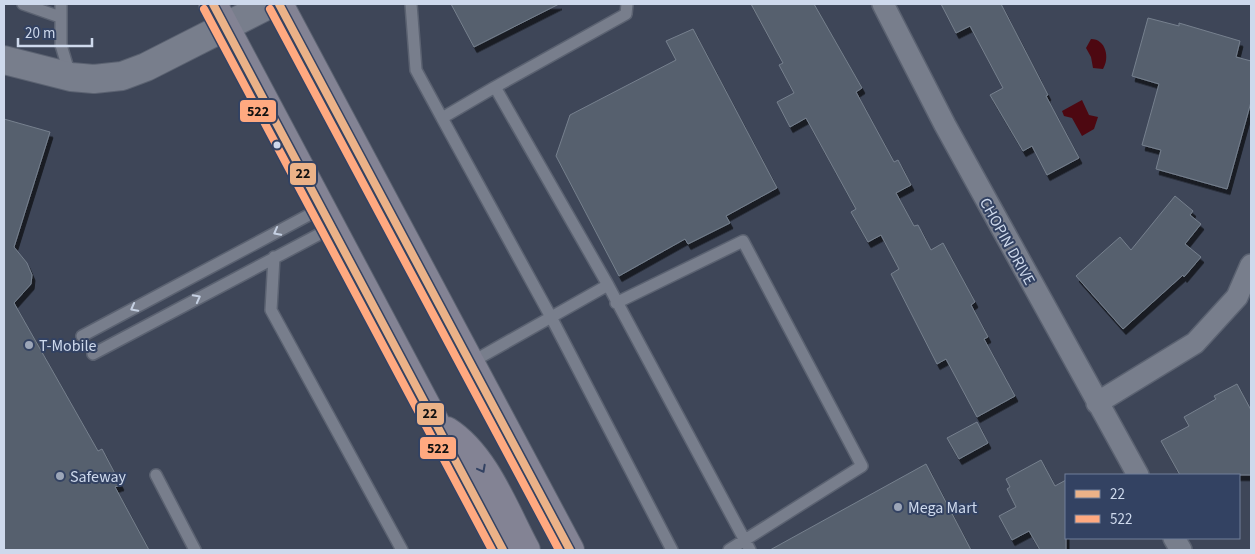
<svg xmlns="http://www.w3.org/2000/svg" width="1255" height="554" font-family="'Source Sans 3',sans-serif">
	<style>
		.water { fill: #4d0811 }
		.building { fill: #56606e; stroke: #76808e; filter: url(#shadow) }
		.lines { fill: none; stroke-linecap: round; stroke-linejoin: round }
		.service-casing { stroke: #5b6271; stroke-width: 14 }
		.minor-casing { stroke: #5b6271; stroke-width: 24 }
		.tertiary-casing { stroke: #5b6271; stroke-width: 30 }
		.primary-casing { stroke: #5b6271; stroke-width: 30 }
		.service { stroke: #787e8c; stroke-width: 11 }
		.minor { stroke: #787e8c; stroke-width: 21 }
		.tertiary { stroke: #787e8c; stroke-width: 28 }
		.primary { stroke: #838394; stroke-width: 28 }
		.bus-1-casing { stroke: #334262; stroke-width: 11 }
		.bus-2-casing { stroke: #334262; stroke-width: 11 }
		.bus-1 { stroke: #ebb288; stroke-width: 8 }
		.bus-2 { stroke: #ffa980; stroke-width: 8 }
		.oneway { stroke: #c5d0e2 }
		.oneway2 { stroke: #334262 }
		.bus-dot { fill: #ced9ec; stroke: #334262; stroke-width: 2 }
		.poi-dot { fill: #9ca6b8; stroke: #334262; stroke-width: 2 }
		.labels { text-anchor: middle; stroke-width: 4; stroke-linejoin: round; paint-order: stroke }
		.street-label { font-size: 16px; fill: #ced9ec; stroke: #334262 }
		.poi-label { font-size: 16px; fill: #ced9ec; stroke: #334262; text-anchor: start }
		.line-badge { stroke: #334262; stroke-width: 2 }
		.pale-badge-label { font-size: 14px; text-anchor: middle; font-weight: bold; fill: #111 }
	</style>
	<defs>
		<filter id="shadow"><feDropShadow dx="3" dy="5.5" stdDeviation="0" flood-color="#0009"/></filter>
	</defs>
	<rect width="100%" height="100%" fill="#3e4658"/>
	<path class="water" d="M1091 39C1106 39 1110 58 1103 69L1093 68 1091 57 1086 48Z
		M1082 100 1089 115 1098 117 1094 129 1082 136 1072 118 1064 116 1062 111Z"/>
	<path class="building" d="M451 4H559L474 47Z
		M751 4H814L862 88 856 92 894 162 898 160 911 185 896 193 914 226 918 225 931 250 943 243 975 302 971 305 988 337 984 339 1015 396 977 417 946 359 937 364 891 274 899 269 881 235 868 242 851 212 856 209 806 118 790 127 777 102 794 93 779 65 783 63Z
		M941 4H1001L1048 95 1046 96 1079 158 1047 175 1032 146 1023 151 990 95 1003 88 970 26 956 33Z
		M1148 18 1179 26V23L1240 41 1236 57 1251 61V102L1227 189 1156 169 1161 150 1142 145 1159 84 1132 76Z
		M693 29 777 188 726 216 730 223 688 244 685 239 619 276 556 156 570 115 676 60 666 41Z
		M4 119 50 132 14 247 27 263 32 275 31 284 14 303 98 451 102 449 121 485 115 487 149 550H4Z
		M1175 196 1193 211 1190 215 1201 224 1185 244 1201 257 1184 277 1183 275 1123 329 1076 276 1120 237 1131 250Z
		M1237 384 1251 410V475H1180L1161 441 1189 426 1184 417 1216 399 1214 396Z
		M977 422 988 443 959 459 947 438Z
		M1041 460 1055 486 1066 480V550H1040L1029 531 1012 540 999 516 1016 507 1007 489 1010 487 1006 479Z
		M926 464 971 550H770Z"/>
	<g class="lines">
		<g class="service-casing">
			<path id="service" d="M23 4 60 17
				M61 4V45L70 75
				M411 4 416 70 442 118
				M495 87 626 14 627 4
				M274 257 271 310 402 550
				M616 303 743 241 862 466 729 550
				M82 336 320 209
				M93 354 331 228
				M470 363 608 285
				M156 475 195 550
				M672 550 551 317 442 118 495 87 608 285 750 550"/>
		</g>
		<g class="minor-casing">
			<path id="minor" d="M883 4 945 125 1138 475
				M1097 403 1195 343 1237 297 1251 265
				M1174 538 1181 550"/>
		</g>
		<g class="tertiary-casing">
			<path id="tertiary" d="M4 60 71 77 94 79 122 76 146 67 270 4"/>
		</g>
		<g class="primary-casing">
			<path id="primary" d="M213 4 503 550
				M279 4 570 550
				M447 431C485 455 505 511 526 550"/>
		</g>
		<use href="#service" class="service"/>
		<use href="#minor" class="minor"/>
		<use href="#tertiary" class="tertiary"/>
		<use href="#primary" class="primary"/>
		<g class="bus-1-casing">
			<path id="bus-1" d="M213 4 503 550
				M279 4 570 550"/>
		</g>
		<g class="bus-2-casing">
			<path id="bus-2" d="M204 9 492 550
				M270 9 559 550"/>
		</g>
		<use href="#bus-1" class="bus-1"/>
		<use href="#bus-2" class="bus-2"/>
	</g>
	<defs><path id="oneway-chevron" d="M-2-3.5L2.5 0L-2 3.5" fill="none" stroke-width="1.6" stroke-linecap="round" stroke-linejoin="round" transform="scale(1.25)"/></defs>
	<g class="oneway">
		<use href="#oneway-chevron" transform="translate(277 232) rotate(152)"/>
		<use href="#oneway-chevron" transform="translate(197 298) rotate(-28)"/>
		<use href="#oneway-chevron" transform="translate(134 308) rotate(152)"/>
	</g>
	<use class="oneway2" href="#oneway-chevron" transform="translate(482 469) rotate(62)"/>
	<circle class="bus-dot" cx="277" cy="145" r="4.5"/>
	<g class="poi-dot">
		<circle cx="29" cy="345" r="5"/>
		<circle cx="60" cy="476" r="5"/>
		<circle cx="898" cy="507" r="5"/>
	</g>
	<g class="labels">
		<g class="street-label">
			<text transform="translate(1008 241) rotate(61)" y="6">CHOPIN DRIVE</text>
		</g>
		<g class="poi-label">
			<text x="39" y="351">T-Mobile</text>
			<text x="70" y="482">Safeway</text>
			<text x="908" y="513">Mega Mart</text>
		</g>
	</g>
	<g class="line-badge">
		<rect x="239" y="99" width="38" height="24" rx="5" fill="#ffa980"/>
		<rect x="289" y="162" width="28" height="24" rx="5" fill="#ebb288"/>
		<rect x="416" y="402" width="29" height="24" rx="5" fill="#ebb288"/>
		<rect x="419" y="436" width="38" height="24" rx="5" fill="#ffa980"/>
	</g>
	<g class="pale-badge-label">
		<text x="258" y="116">522</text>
		<text x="303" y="178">22</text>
		<text x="430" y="418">22</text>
		<text x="438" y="453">522</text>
	</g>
	<rect width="1255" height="554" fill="none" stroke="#ced9ec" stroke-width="10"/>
	<rect x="1065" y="474" width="175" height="65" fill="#334262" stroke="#717e99"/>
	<rect x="1075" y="490" width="25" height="8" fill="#ebb288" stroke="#717e99"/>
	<text x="1110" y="499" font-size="15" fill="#ced9ec">22</text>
	<rect x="1075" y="515" width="25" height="8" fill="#ffa980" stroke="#717e99"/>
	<text x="1110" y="524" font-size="15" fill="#ced9ec">522</text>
	<path d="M18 38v8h74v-8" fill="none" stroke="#ced9ec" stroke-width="2.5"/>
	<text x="25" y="38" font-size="15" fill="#ced9ec" stroke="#334262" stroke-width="4" paint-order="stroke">20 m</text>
</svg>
